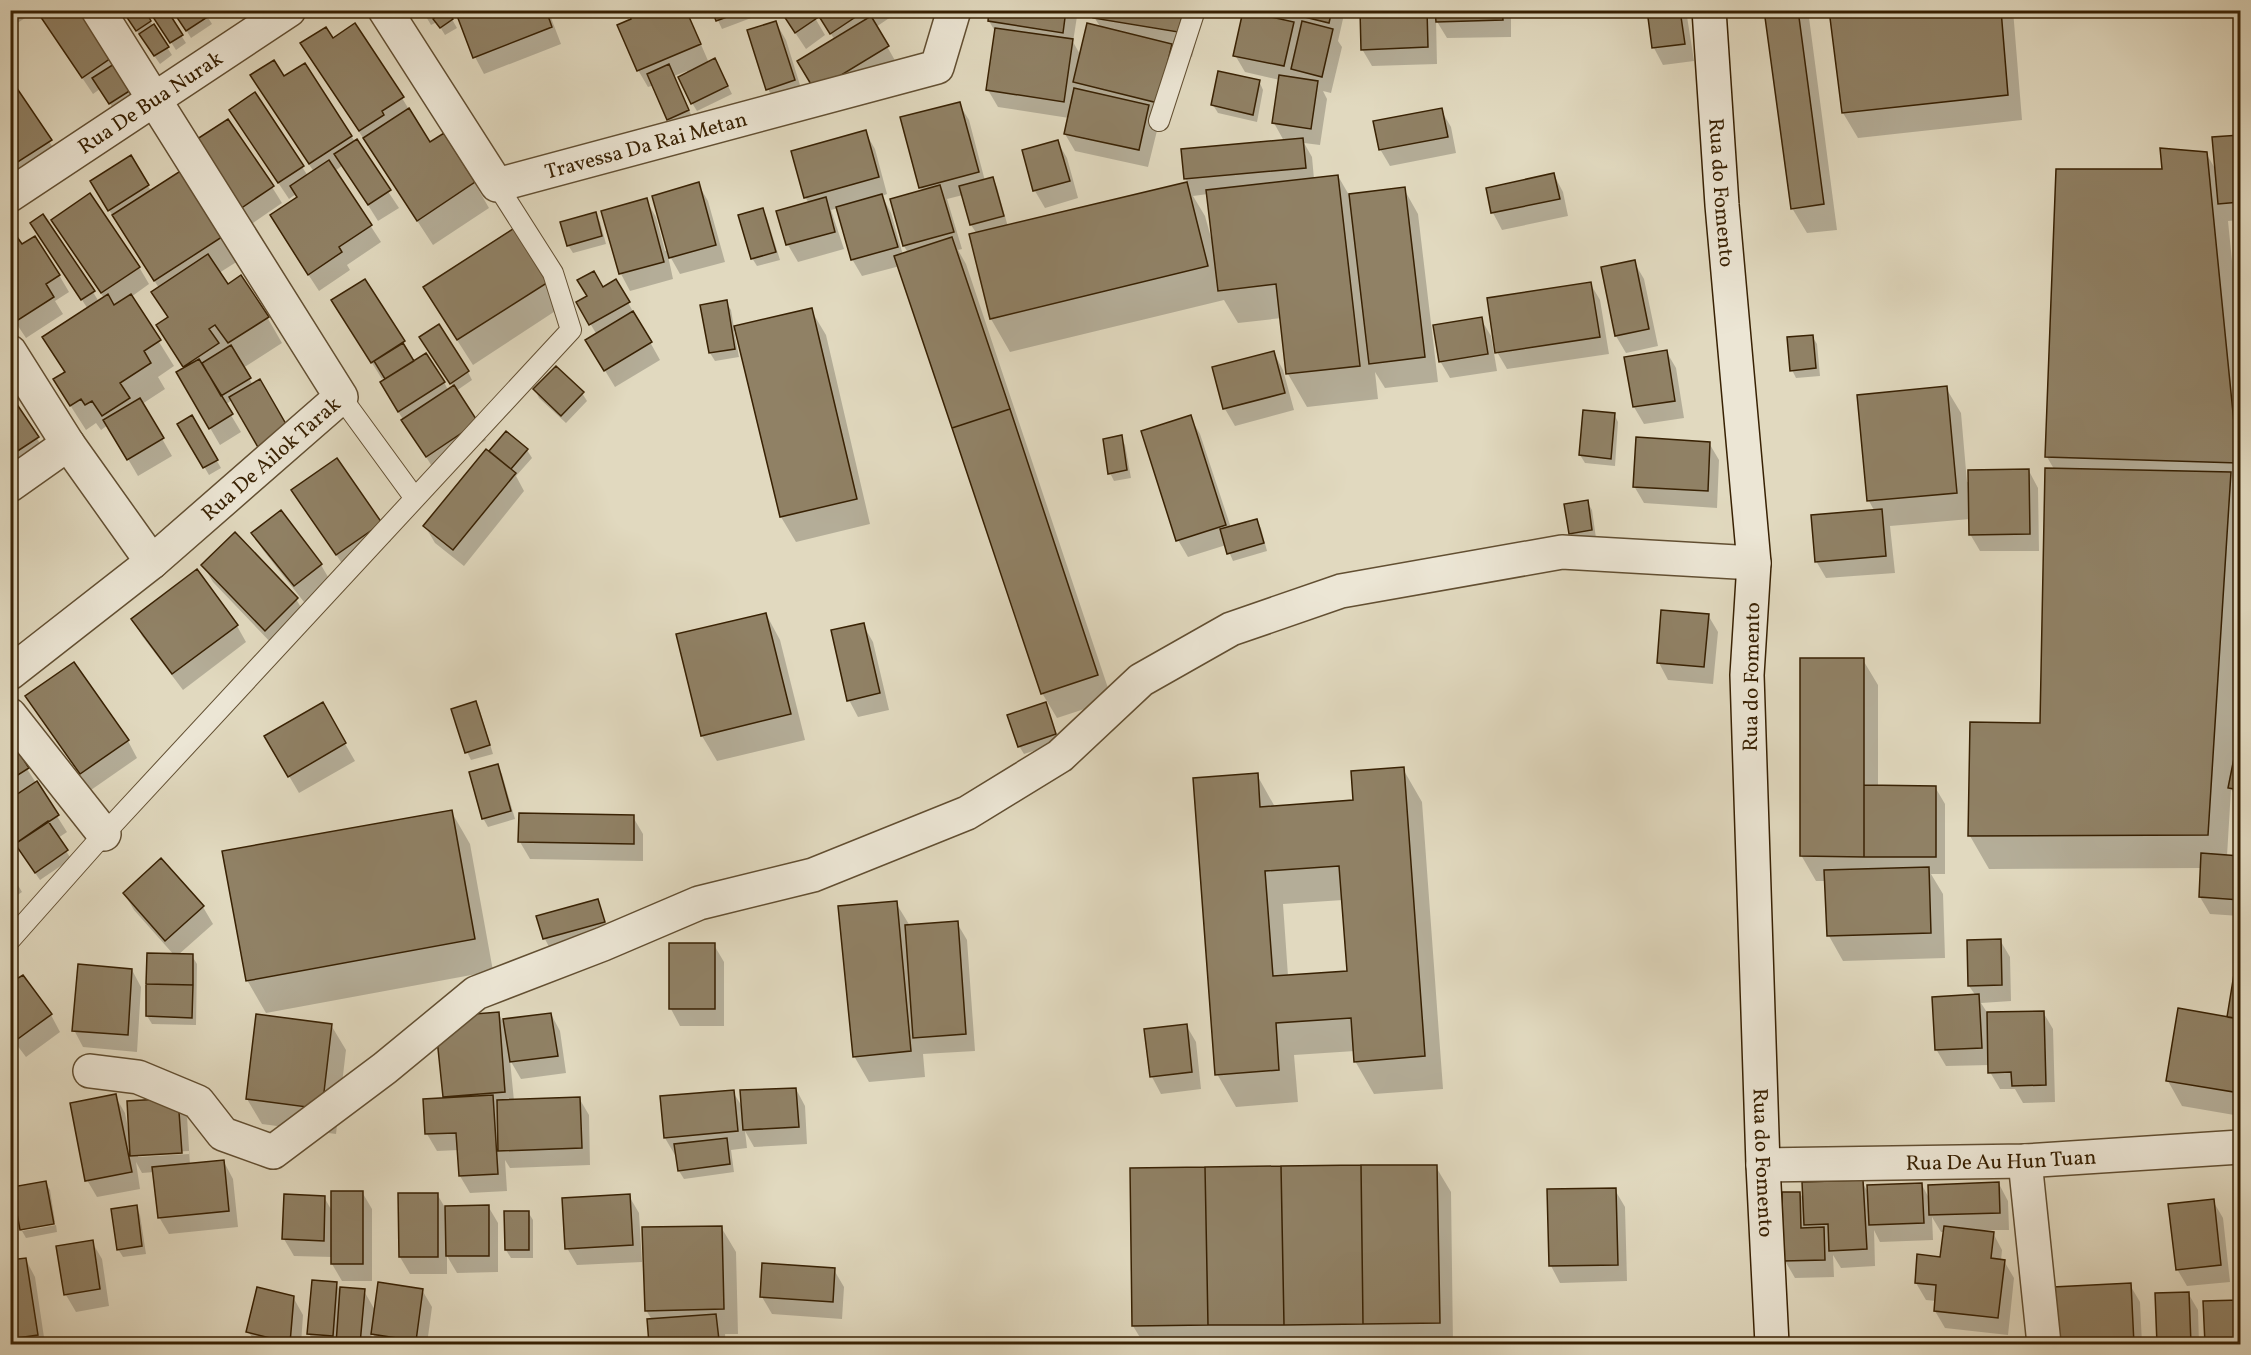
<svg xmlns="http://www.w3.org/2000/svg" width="2251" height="1355" font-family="Vollkorn,serif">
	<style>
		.shadow { fill: #0003; fill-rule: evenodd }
		.building { fill: #908165; stroke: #382103; stroke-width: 1.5; fill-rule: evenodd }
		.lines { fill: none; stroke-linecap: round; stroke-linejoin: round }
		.lane-casing { stroke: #624f32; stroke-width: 22 }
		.street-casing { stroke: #624f32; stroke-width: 36 }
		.secondary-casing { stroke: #382103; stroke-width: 36 }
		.lane { stroke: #ece6d5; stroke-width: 20 }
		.street { stroke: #ece6d5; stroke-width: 33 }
		.secondary { stroke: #ece6d5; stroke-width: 33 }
		.labels { text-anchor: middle; stroke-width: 4.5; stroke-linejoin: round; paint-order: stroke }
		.street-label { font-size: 21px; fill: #382103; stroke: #ece6d5 }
	</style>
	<rect width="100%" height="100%" fill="#e1d9bf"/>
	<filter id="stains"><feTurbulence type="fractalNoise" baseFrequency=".00333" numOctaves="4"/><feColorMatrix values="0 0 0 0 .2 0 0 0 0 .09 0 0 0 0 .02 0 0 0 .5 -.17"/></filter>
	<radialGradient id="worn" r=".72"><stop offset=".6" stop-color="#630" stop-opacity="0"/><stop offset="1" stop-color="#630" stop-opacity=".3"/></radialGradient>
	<path class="shadow" d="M10 10H37L10 28Z
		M122 10H165L186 43 176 50 151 11 146 15 172 55 160 64Z
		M174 10 207 16 212 24 191 38Z
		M240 10H306L283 26 251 28Z
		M306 10H318L310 16Z
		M422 10H453L449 14 457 28 445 35 437 22 431 25Z
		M459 10H548L561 44 484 74 475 57Z
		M629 10H686L709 63 719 68 732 94 697 111 692 103 687 71 674 76 693 119 673 127 654 85 648 87 638 70 633 20Z
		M713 10H757L759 15 722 29Z
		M780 10 815 18 825 35 806 49Z
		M815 10H901L876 27 897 64 826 107 835 40Z
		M991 10H1078L1073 42 1081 56 1101 28 1094 17 1095 10H1204L1192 57 1176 54 1148 167 1075 151 1065 134 1069 118 998 107 988 90 996 33 989 21Z
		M1235 10H1345L1338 41 1342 47 1331 93 1323 91 1327 99 1320 145 1304 143 1312 157 1314 179 1338 176 1349 195 1404 189 1418 214 1438 382 1385 388 1375 372 1378 399 1307 407 1288 374 1282 318 1238 323 1224 300 1010 352 991 319 971 236 977 234 971 225 963 195 947 199 962 249 958 250 966 264 1112 700 1057 718 1042 693 900 266 862 276 852 259 838 208 831 210 844 249 798 262 788 245 778 212 809 203 805 197 865 132 875 149 887 194 882 196 891 213 903 255 908 253 904 246 923 191 920 187 959 104 969 120 985 181 993 179 997 187 1008 227 1188 183 1185 178 1284 141 1274 123 1280 80 1245 72 1235 55 1244 13ZM1208 194 1213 241H1212L1205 216 1193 196Z
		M1362 10H1511V37L1447 38 1436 20 1437 64 1372 66 1362 49Z
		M1648 10H1686L1694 61 1663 65 1654 48Z
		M1765 10H1808L1837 230 1807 233 1792 208Z
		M1830 10H2013L2022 120 1858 138 1843 113Z
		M40 15 110 59 134 99 115 111 100 89 93 94Z
		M776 23 786 40 804 98 777 106 768 89Z
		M333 40 402 98 430 144 474 182 489 208 433 245 312 60Z
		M304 65 399 208 378 221 343 165 335 171 381 242 347 265 350 270 319 291 281 233 298 198 296 194 289 199 241 127 254 94 308 176 314 172 262 93Z
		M10 81 65 166 10 202Z
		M1259 81 1263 90 1257 122 1218 113 1213 105Z
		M1441 110 1451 127 1456 153 1390 166 1380 149Z
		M2240 136V220L2228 221 2240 341V637L2233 760H2235L2238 745H2240V805L2231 789 2227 856 2240 857V916L2210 914 2200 897 2202 868 1989 869 1970 836 2042 725 2054 469 2047 457 2164 171 2206 153 2217 172 2214 138Z
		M1057 141 1067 158 1078 198 1045 208 1035 191 1024 151Z
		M130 157 151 191 181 172 238 261 219 273 227 286 267 317 282 343 243 368 253 385 225 405 241 432 220 445 178 373 184 369 158 326 169 318 153 292 159 288 102 199Z
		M205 159 272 187 282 203 250 225Z
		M1554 175 1563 192 1568 216 1502 230 1493 213 1488 189Z
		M698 184 708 201 725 262 680 274 667 251 673 279 630 291 621 274 603 212 646 200 656 217 665 251 668 250Z
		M763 210 767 218 780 260 757 266 752 258Z
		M595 214 600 222 606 244 573 253 568 245Z
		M36 231 93 292 99 302 104 298 63 237 139 267 149 284 131 297 174 366 158 377 165 389 142 404 172 456 138 476 108 425 101 430 96 423 86 430 70 405 66 373 44 337 88 309Z
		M21 246 59 275 69 292 55 301 63 314 26 338 10 314Z
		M1634 262 1644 279 1658 346 1626 353 1616 336 1602 268Z
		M365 281 403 342 413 359 412 360 444 382 448 390 453 387 426 345 468 372 472 380 456 391 486 440 436 473 391 400 387 379 385 376 382 379 343 317Z
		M549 281 563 306 473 365 439 312Z
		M616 281 660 360 615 387 587 341 597 335 578 303Z
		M1590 283 1600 300 1609 354 1507 369 1497 352Z
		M726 302 731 310 734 328 811 310 826 335 870 524 796 542 781 517 737 331H734L739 357 715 361 710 353Z
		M1481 319 1491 336 1497 371 1450 378 1440 361Z
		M1812 336 1817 344 1820 376 1796 378 1792 370Z
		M1666 351 1676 368 1684 418 1644 424 1634 407Z
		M1274 353 1283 370 1294 410 1235 426 1225 409 1214 368Z
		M1946 388 1961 413 1967 482 2029 471 2038 488 2039 551H1980L1970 534V519L1890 526 1895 573 1826 578 1816 561 1875 512 1869 501 1858 396Z
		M535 390 582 393 587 401 566 423 539 398Z
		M10 397 47 454 10 479Z
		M1614 414 1618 422 1615 466 1585 463 1580 455Z
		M191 417 221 468 209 475 179 424Z
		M1190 417 1200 434 1231 528 1256 520 1261 528 1267 551 1233 561 1226 545 1188 557 1178 540Z
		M1121 437 1125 445 1131 478 1114 481 1110 473Z
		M1709 443 1719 460 1717 508 1644 503 1634 486Z
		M527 450 532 458 516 476 524 491 464 566 435 543 425 526 494 457 491 451Z
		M293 490 381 524 391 541 347 571Z
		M1587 502 1592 510 1596 538 1575 541 1570 533Z
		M280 512 321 565 331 582 304 602 263 550 253 533Z
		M203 565 296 599 306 616 275 647 213 582Z
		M766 614 780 640 805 740 717 761 702 736Z
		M1708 615 1718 632 1713 684 1668 680 1659 663Z
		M133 619 237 626 246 642 183 690 142 636Z
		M863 625 873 642 889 710 858 717 849 700Z
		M1863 660 1878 685V787H1935L1945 804V874H1931L1943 894 1945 958 1843 961 1829 936 1826 881H1816L1801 855Z
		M476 703 480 711 493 754 471 760 467 752Z
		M322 704 355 761 299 793 266 737Z
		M1045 704 1060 742 1024 754 1019 746Z
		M37 713 128 741 137 758 91 790Z
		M10 742 67 832 58 838 71 859 40 880 10 837Z
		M497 766 502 774 515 819 488 827 483 818Z
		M1403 769 1422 802 1443 1089 1374 1094 1355 1061V1051L1294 1055 1298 1102 1236 1107 1217 1074 1257 775 1275 807 1355 802ZM1343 900 1349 972 1288 976 1283 904Z
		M451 811 470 844 493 971 266 1013 247 980Z
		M633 817 643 834V861L530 859 520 842Z
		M2240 819V853L2237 847Z
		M161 860 203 907 213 924 178 955 192 956 197 964 196 1025 152 1024 147 1016 174 955 134 910 124 893Z
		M10 872 22 892 10 900Z
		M597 900 608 930 549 947 545 939Z
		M896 903 910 926 957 923 967 940 975 1051 923 1054 925 1077 869 1082 854 1056Z
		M2000 940 2010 957 2011 1001 1981 1003 1988 1014 2043 1012 2053 1029 2055 1102 2023 1103 2015 1089H2000L1990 1072V1065L1946 1066 1936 1049 1976 996 1969 986Z
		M714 945 724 962V1026H680L671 1009Z
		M132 970 141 987 137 1052 83 1047 74 1030Z
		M2236 976 2240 977V1116L2182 1106 2168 1081 2229 1018Z
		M10 985 51 1015 60 1032 26 1057 10 1036Z
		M498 1013 506 1027 551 1014 560 1031 566 1073 521 1079 510 1060 514 1101 579 1098 589 1115 590 1165 510 1168 505 1160 507 1191 470 1193 460 1176 459 1150 437 1151 427 1134 425 1100 444 1099 439 1040Z
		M331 1025 346 1050 336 1134 262 1124 247 1099Z
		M1186 1025 1196 1042 1201 1089 1161 1094 1152 1077 1146 1030Z
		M796 1089 805 1106 807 1144 754 1147 745 1131 747 1148 731 1150 734 1172 684 1179 679 1171 677 1154 675 1155 665 1138 733 1092 743 1108Z
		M10 1090 14 1096 10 1100Z
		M115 1096 125 1113 128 1129 177 1099 187 1116 190 1165 224 1162 233 1179 238 1227 169 1234 159 1217 154 1172 142 1173 136 1162 140 1189 97 1197 87 1180ZM189 1151V1154L138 1157V1154Z
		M1436 1167 1451 1192 1453 1344H1144L1133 1326Z
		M45 1182 50 1190 55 1222 22 1228V1231L21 1230Z
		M1862 1182 1869 1194 1922 1185 1930 1200 1999 1184 2008 1201 2009 1230H1984V1232L1993 1233 2002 1250 2001 1261H2004L2014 1278 2008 1335 1945 1328 1935 1311 1936 1301 1926 1300 1916 1283 1942 1259 1945 1232H1941L1932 1217 1933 1240 1880 1242 1874 1230 1875 1266 1841 1268 1833 1255 1834 1277 1795 1278 1785 1261 1800 1193 1805 1202Z
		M1615 1190 1625 1207 1627 1281 1560 1283 1551 1266Z
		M362 1192 372 1209V1281H342L332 1264V1257L294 1256 284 1239 324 1197 332 1211Z
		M437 1194 447 1211 488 1206 498 1223V1272L457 1273 447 1256V1274H410L400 1257Z
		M629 1196 639 1213 642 1262 577 1265 567 1248Z
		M2213 1201 2223 1218 2230 1282 2187 1286 2177 1269Z
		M136 1207 140 1215 146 1254 123 1257 118 1249Z
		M528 1212 533 1220V1258H511L506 1250Z
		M56 1225 57 1232 26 1238 22 1231Z
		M721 1227 736 1252 738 1334H725L726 1344H651L649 1321 652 1320 646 1310Z
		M92 1242 102 1259 109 1306 76 1312 66 1295 58 1247Z
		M26 1260 35 1277 45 1344H10V1262Z
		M834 1270 844 1287 842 1319 772 1314 762 1297Z
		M336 1284 341 1292 364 1291 376 1312 422 1290 432 1307 427 1344H337L313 1342 309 1333ZM372 1332 378 1343 371 1342Z
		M2130 1285 2140 1302 2142 1344H2057Z
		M2188 1293 2198 1310 2199 1344H2158L2156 1294Z
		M293 1297 303 1315 301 1344H256L248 1331Z
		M2240 1302V1344H2207L2205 1303Z"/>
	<path class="building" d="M36 10H79L111 58 82 78Z
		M122 10H145L151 21 136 31Z
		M167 10 183 35 170 43 149 11Z
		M172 10H205L209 16 186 31Z
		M445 10H448L453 19 440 28 433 19Z
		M463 10H546L552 27 473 58 456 13Z
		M628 10H686L701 44 637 71 617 25 631 19Z
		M712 10H746L716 21Z
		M780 10H812L817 18 795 33Z
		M815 10H866L830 34Z
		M989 10H1066L1063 33 988 21Z
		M1094 10H1184L1178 32 1093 18Z
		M1276 10H1332L1329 23Z
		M1360 10H1427L1428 47 1361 50Z
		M1435 10H1502L1503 20 1436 22Z
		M1647 10H1680L1685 44 1652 48Z
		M1764 10H1798L1824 204 1791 209Z
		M1829 10H2001L2008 95 1842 113Z
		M1243 11 1294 22 1284 66 1233 56Z
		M871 16 889 46 815 91 797 61Z
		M776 21 795 80 766 90 747 30Z
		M1302 21 1333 29 1322 77 1291 69Z
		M355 23 404 97 382 111 384 115 359 131 300 43 326 27 333 38Z
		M1087 23 1172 44 1158 103 1073 82Z
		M154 24 169 47 154 56 139 34Z
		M995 28 1073 39 1064 102 986 90Z
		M715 58 728 86 691 104 678 77Z
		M274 60 284 76 305 63 352 136 309 164 250 75Z
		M114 64 131 90 109 104 92 78Z
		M669 64 689 110 667 120 647 74Z
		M1218 71 1260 80 1253 115 1211 105Z
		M1279 75 1318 81 1311 129 1272 123Z
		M10 78 52 140 10 167Z
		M1074 88 1149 105 1139 150 1064 134Z
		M255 92 304 166 278 183 229 110Z
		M960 102 979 172 919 188 900 117Z
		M409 108 430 142 444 133 475 182 417 221 363 138Z
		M1442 108 1448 137 1379 150 1373 121Z
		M228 119 274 186 240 209 194 141Z
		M866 130 879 177 804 198 791 151Z
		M2240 135V202L2218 204 2212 137Z
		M1303 138 1306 168 1184 179 1181 149Z
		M357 139 391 190 368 205 334 154Z
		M1058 140 1070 181 1033 191 1022 150Z
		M2160 148 2207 152 2238 463 2045 457 2056 169H2162Z
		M131 155 149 185 108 211 90 181Z
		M329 160 372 225 339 247 342 252 308 275 270 215 297 197 290 186Z
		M182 170 225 235 154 281 112 215Z
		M1554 173 1560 199 1491 213 1486 188Z
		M1338 175 1360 366 1286 374 1276 284 1218 291 1206 190Z
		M993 177 1004 216 970 225 959 186Z
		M699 182 716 245 669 258 652 196Z
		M1187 182 1208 266 990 319 969 234Z
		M940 185 954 232 903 246 890 199Z
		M1405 187 1425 357 1369 364 1349 194Z
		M90 193 140 267 101 293 51 220Z
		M882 194 898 247 851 260 836 207Z
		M826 197 835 232 786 245 776 211Z
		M647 198 664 262 619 274 601 211Z
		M763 208 776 252 751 259 738 215Z
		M596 212 602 236 567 246 560 222Z
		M43 214 95 291 81 300 30 223Z
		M516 227 550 281 457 340 423 287Z
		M15 234 22 244 35 236 60 275 46 284 54 297 15 322 10 315V236Z
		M952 237 1010 409 952 428 894 256Z
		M208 254 228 284 241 275 269 317 228 343 215 325 209 329 219 343 183 367 156 325 168 317 151 292Z
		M1635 260 1649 329 1615 336 1601 267Z
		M594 271 603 287 616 279 630 302 589 325 576 302 587 296 577 280Z
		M365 279 405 341 371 363 331 300Z
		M1591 282 1600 337 1495 353 1487 298Z
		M108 294 114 305 131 294 161 340 144 351 151 363 120 383 130 398 102 416 92 401 85 405 81 399 70 406 53 379 65 372 42 337Z
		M727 300 735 349 709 353 700 305Z
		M812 308 857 499 780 517 734 326Z
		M633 311 652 342 604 371 585 340Z
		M1482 317 1488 354 1439 362 1433 325Z
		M439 324 469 371 450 384 419 337Z
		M1813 335 1816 368 1790 371 1787 337Z
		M403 343 414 361 385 379 374 361Z
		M231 345 251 378 221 396 202 363Z
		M1667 350 1675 401 1633 407 1624 357Z
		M1274 351 1285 393 1223 409 1212 367Z
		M426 353 445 382 398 412 380 382Z
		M199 359 233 414 209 429 176 372Z
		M556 366 584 392 561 416 533 389Z
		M260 379 290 431 259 449 229 397Z
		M454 385 478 422 426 457 401 420Z
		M1947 386 1957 493 1867 501 1857 395Z
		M10 394 39 437 10 456Z
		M140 398 164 438 127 460 103 420Z
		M1010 409 1098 675 1041 694 952 428Z
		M1583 410 1615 413 1611 459 1579 455Z
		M192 415 218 460 203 468 177 424Z
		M1191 415 1226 525 1176 541 1141 431Z
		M506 431 528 449 511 469 489 451Z
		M1122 435 1127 470 1108 474 1103 439Z
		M1636 437 1710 442 1708 491 1633 487Z
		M486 449 516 473 453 550 423 526Z
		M337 458 382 523 336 555 291 490Z
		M2045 468 2231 472 2208 835 1968 836 1970 722 2040 723Z
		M2029 469 2030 534 1969 535 1968 470Z
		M1588 500 1592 530 1569 534 1564 504Z
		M1882 509 1886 556 1815 562 1811 515Z
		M281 510 322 564 294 586 251 533Z
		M1257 519 1264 543 1227 554 1220 529Z
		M235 532 298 598 265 631 201 565Z
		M197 569 238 625 172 674 131 619Z
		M1661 610 1709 614 1704 667 1657 663Z
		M766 613 791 714 701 736 676 634Z
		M864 623 880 693 847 701 831 630Z
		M1800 658H1864V857L1800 856Z
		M74 662 129 740 80 774 25 696Z
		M476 701 490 745 465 753 451 709Z
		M323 702 346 743 288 777 264 736Z
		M1046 702 1056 734 1018 747 1007 715Z
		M10 739 29 768 10 780Z
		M2237 743 2240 744V790L2228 788Z
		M498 764 511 811 482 819 469 772Z
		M1404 767 1425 1056 1354 1062 1351 1018 1276 1023 1279 1070 1215 1075 1193 778 1258 773 1260 807 1353 800 1351 771ZM1339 866 1347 971 1273 976 1265 871Z
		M37 781 59 815 15 844 10 837V799Z
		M1864 785 1936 786V857H1864Z
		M2240 805V848H2236Z
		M452 810 475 939 246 981 222 851Z
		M519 813 634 815V844L518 842Z
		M48 821 68 850 35 873 15 844Z
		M2201 853 2240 856V900L2199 897Z
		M161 858 204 906 165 941 123 893Z
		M1929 867 1931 933 1827 936 1824 870Z
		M598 899 605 922 543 939 536 916Z
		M897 901 911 1051 853 1057 838 906Z
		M958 921 966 1034 913 1038 905 925Z
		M2001 939 2002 985 1968 986 1967 940Z
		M669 943H715V1009H669Z
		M147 953 193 954V985L146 984Z
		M78 964 132 969 128 1035 72 1031Z
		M2234 974 2240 975V1019L2227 1017Z
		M23 975 52 1014 15 1041 10 1035V983Z
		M146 984 193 985 192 1018 146 1016Z
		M1979 994 1982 1048 1935 1050 1932 997Z
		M2178 1008 2240 1019V1093L2166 1081Z
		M2044 1011 2046 1085 2012 1086 2011 1072 1988 1073 1987 1012Z
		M499 1012 505 1092 443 1097 437 1039 462 1015Z
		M551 1013 558 1056 510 1062 503 1019Z
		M256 1014 332 1024 322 1109 246 1099Z
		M1187 1024 1192 1072 1150 1077 1144 1029Z
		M796 1088 799 1127 743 1130 740 1090Z
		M734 1090 738 1131 664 1138 660 1096Z
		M116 1094 132 1172 85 1181 70 1103Z
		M493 1095 498 1174 459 1176 456 1133 425 1134 423 1099Z
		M580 1097 582 1148 498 1151 497 1100Z
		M178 1098 182 1153 130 1156 127 1101Z
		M727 1138 730 1164 678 1171 674 1144Z
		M224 1160 229 1211 158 1218 152 1167Z
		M1361 1165H1437L1440 1323 1363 1324Z
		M1361 1165 1363 1324 1284 1325 1281 1166Z
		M1281 1166 1284 1325H1208L1205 1167Z
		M1205 1167 1208 1325 1132 1326 1130 1168Z
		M1863 1180 1867 1249 1829 1251 1828 1224 1804 1225 1802 1182Z
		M46 1181 54 1224 20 1230 12 1187Z
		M1999 1182 2000 1213 1929 1215 1928 1185Z
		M1922 1183 1924 1223 1869 1225 1867 1185Z
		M1616 1188 1618 1265 1549 1266 1547 1189Z
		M331 1191H363V1264H331Z
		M1782 1192H1800L1801 1228 1824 1227 1825 1260 1783 1261Z
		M398 1193H438V1257H399Z
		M284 1194 325 1196 324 1241 282 1239Z
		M630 1194 633 1245 565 1249 562 1198Z
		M2214 1199 2221 1265 2176 1270 2168 1204Z
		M137 1205 142 1246 117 1250 111 1209Z
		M489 1205V1256H446L445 1206Z
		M504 1211H529V1250H505Z
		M722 1226 724 1309 645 1311 642 1227Z
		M1944 1226 1994 1232 1991 1258 2005 1260 1998 1318 1934 1311 1936 1285 1915 1283 1917 1254 1940 1257Z
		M93 1240 100 1289 64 1295 56 1246Z
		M26 1258 38 1335 10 1339V1260Z
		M762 1263 835 1268 833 1302 760 1297Z
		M312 1280 337 1282 333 1336 307 1334Z
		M378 1282 423 1289 416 1341 371 1334Z
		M2131 1283 2134 1344H2056L2053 1287Z
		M257 1287 294 1296 290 1343 246 1332Z
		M340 1287 365 1289 360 1344H336Z
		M2189 1292 2191 1344H2157L2155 1293Z
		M2240 1300V1344H2205L2203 1301Z
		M716 1314 719 1340 649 1344 647 1319Z"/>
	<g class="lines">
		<g class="lane-casing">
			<path id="lane" d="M1159 121 1195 10
				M341 397 414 497
				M10 940 104 834 571 330 553 273 497 185"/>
		</g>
		<g class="street-casing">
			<g id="street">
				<path id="s1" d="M385 10 497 185 937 67 954 10"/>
				<path id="s2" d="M10 195 289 10"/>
				<path d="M10 352 68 444 152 562"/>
				<path d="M10 485 68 444"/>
				<path id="s3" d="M10 673 152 562 341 397 98 10"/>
				<path d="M10 715 104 834"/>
				<path d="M90 1071 138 1077 198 1102 223 1134 273 1152 385 1068 476 993 603 944 699 903 813 875 967 813 1060 756 1141 680 1231 629 1341 591 1562 552 1754 563"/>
				<path d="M2025 1161 2044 1344"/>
				<path id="s4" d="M1763 1165 2025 1161 2240 1147"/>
			</g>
		</g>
		<g class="secondary-casing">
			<g id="secondary">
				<path id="s5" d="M1709 10 1722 205 1754 563 1747 675 1763 1165 1772 1344"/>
			</g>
		</g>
		<use href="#lane" class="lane"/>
		<use href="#street" class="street"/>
		<use href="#secondary" class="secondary"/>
	</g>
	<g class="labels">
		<g class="street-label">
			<text dy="7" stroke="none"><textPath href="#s2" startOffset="168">Rua De Bua Nurak</textPath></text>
			<text dy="7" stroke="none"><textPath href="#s1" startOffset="362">Travessa Da Rai Metan</textPath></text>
			<text dy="7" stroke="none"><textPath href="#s5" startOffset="183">Rua do Fomento</textPath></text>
			<text dy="7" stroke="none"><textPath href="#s3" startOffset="338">Rua De Ailok Tarak</textPath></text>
			<text transform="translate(1751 677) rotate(-89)" y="7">Rua do Fomento</text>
			<text dy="7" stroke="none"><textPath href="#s4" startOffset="238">Rua De Au Hun Tuan</textPath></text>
			<text dy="7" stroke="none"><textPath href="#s5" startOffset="1155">Rua do Fomento</textPath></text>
		</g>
	</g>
	<rect width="2251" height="1355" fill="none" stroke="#e1d9bf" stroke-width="36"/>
	<rect x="12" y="12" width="2227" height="1331" fill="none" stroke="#382103" stroke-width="3"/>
	<rect x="18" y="18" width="2215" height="1319" fill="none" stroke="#382103" stroke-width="1.5"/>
	<rect width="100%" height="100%" filter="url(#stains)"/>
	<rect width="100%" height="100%" fill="url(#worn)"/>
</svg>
